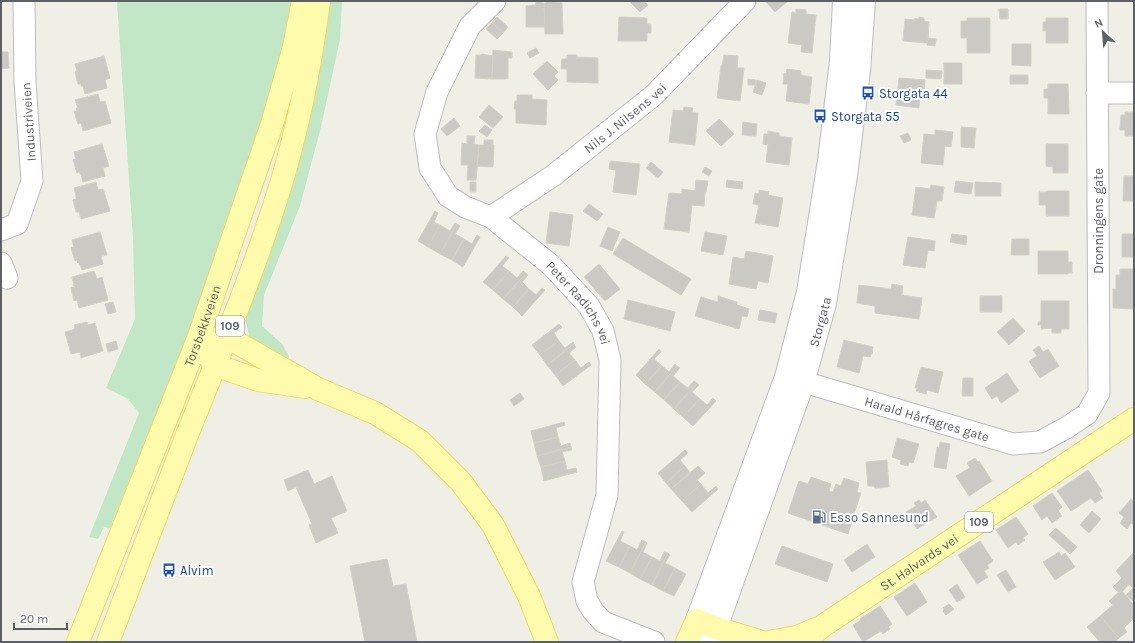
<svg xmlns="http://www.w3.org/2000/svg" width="1135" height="643" font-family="Karla,sans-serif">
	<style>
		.green { fill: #c2e7c7 }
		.building { fill: #cac9c3; stroke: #d4d1c4 }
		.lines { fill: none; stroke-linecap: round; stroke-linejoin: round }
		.street-casing { stroke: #babcc1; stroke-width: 23 }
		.secondary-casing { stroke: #bbbdc3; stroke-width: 24 }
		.primary-casing { stroke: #f0db5e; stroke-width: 24 }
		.street { stroke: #fff; stroke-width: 21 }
		.secondary { stroke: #fff; stroke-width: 22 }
		.primary { stroke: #fefcac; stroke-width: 22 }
		.labels { text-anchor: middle; stroke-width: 4; stroke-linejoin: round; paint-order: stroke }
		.shield { fill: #fff; stroke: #8e9094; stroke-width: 1 }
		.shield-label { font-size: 12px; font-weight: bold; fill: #5d6066 }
		.transit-label { font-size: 13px; fill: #164399; stroke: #fff; text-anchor: start }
		.street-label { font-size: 13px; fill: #5d6066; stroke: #fff }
		.service-label { font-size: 13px; fill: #4e5e75; stroke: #fff; text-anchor: start }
	</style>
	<rect width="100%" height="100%" fill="#efefe6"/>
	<path class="green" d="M117 1H293L291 15 266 117 194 324 110 528 104 527 98 539 89 537 139 413 128 399 106 388 135 319 133 239Z
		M327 1H342L340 39 321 127 300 206 264 295 262 326 282 344 289 356 288 360 275 354 249 336 245 317Z"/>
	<path class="building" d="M536 1H542V3H544L545 27H526V6L536 5Z
		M546 1 562 3 563 34H545L544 3H546Z
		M629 1H644L648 5 640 12Z
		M765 1H786L787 2 775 12Z
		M796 9 806 10V14L816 15 812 53 801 52 802 45 788 43 792 12 796 13Z
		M999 9H1008V19H1000Z
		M497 17 508 27 503 33 492 23Z
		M619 17 647 18V24H651V33H647V41H618Z
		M919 17 924 18V21L929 22 928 38 936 39 935 46 927 45V43L903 41 905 19 914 20 915 18 919 19Z
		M967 18H990V53H967V38H961V21H967Z
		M1046 18H1068V43H1046V31H1043V22H1046Z
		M492 23 503 33 497 39 486 29Z
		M1012 44H1031V66L1012 65Z
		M536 48 539 53 530 58 527 53Z
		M493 50 512 52V58H508V79H492Z
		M1 52H8L9 68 1 69Z
		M482 54 493 56 492 79 475 78 476 55H482Z
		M567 55H576V57L598 58V83L567 82V69H561L562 59H567Z
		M724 55 738 56 737 68H744L740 101 717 98 721 66H722Z
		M104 56 110 78 105 80 107 88 85 94 83 86H81V84H78L75 72 77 71 75 64Z
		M547 61 558 72 554 76 558 80 548 90 533 74Z
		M944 63H962V84H944Z
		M787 69 801 71V75L812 77 809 104 786 101 788 84H783L784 73 786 74Z
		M926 70 942 71 941 79 926 78Z
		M1010 75H1028V84H1010Z
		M899 78 925 80 924 95 920 94 919 108 896 105Z
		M748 79 756 80 755 85H748Z
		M757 80 766 83 762 95 753 92Z
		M1048 84H1068L1069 114H1048V98H1044V89H1048Z
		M98 94 100 102 105 101 111 123 83 131 81 123 78 124 74 111H77L76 108H78L75 100Z
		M517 95H532V99L547 100 546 125 516 123V109H514L515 101H517Z
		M489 105 503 117 493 128 479 117Z
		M684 107 693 108 692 112 698 113 695 145 669 142 673 110 683 111Z
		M1125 112H1134V136H1125V130H1120L1121 115H1125Z
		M454 118 460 126 447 136 441 129Z
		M719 119 734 134 721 146 706 131Z
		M743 122 757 124 756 136 742 135Z
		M485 125 492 130 487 137 479 131Z
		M961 127 976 128 974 148 961 147Z
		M935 130 953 132 951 147 945 146 943 165 921 163 924 134 935 135Z
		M768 131 779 133V136L792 138 789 165 766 162 768 145 763 144 764 134H768Z
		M908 133 911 140 904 143 900 136Z
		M467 136H475L474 144 479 145 476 180H467L468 165H461L462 143 467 144Z
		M484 140H493V145H494L493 167 477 166 479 145H484Z
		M102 144 109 166 103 168 105 176 83 182 81 174H80V172L77 173 73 160 76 159 74 152Z
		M1046 144H1068V173H1053V167L1046 166Z
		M610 161 640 164 636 195 613 192 616 170 609 169Z
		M651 162 663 172 658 178 646 168Z
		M705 167 712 171 709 176 702 172Z
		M1124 176H1134V201H1123Z
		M696 180 708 181 706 192H705L704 206 692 205 689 232 664 229 669 193 682 194V189L695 191Z
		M727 180 743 182 742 189 726 187Z
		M956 181 973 183 971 194 954 192Z
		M96 182 98 190 103 189 110 211 81 219 79 212H76L73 200 76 199V196L74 188Z
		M470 182H476V192H470Z
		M975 182 1001 183V196H975Z
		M931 185 944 187 942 201H937L934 218 912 215 916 187 930 189Z
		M759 190 769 192 768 195 783 198 778 227 755 223 759 205 753 204 755 193 759 194Z
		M1046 191H1069V216H1046V205H1039V192H1046Z
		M589 204 603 214 597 221 583 211Z
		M435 211 438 213 434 222 440 225 428 247 418 241Z
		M550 212 573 215 569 246 546 243Z
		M455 223 457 224 440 254 428 247 440 225 450 231Z
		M457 224 460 226 455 234 464 239 452 260 440 254Z
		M608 227 620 232 612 251 600 246Z
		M100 232 107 255 101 256 103 264 82 270 79 262 78 263 77 260 75 261 71 248 74 247 72 240Z
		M705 232 727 236 723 255 701 251Z
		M952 234 967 236 966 245 950 242Z
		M1122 234H1134V257H1122Z
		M477 235 480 237 463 267 452 260 464 239 472 244Z
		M908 237 935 241 934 251 928 250 925 268 903 265Z
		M623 238 691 279 681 295 613 254Z
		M1012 239H1029V255H1011Z
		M746 251 773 256 768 283 758 281 756 289 729 284 733 257 744 259Z
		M1038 251H1068V262H1072V273H1068V274H1038Z
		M506 256 509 258 502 266 509 271 493 290 483 282Z
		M599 264 620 289 605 301 584 277Z
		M1120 269H1134V309L1113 308V289H1116V275H1120Z
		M94 271 97 279 102 277 108 300 79 308 77 300 74 301 71 288 74 287 73 285H74L72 277Z
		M509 271 517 278 523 271 526 273 503 299 493 290Z
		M526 273 528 275 522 282 529 289 513 307 503 299Z
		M892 284 903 286 902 295 922 298 919 319 875 313V306L857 303 859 285 891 289Z
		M542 288 545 290 522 316 513 307 529 289 536 295Z
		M718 296 737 302V305L749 309 747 317 742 316 739 329 695 316 701 297 718 302Z
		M980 296H1002V312H980Z
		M628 300 675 312 670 331 624 319Z
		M1041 301H1069V329H1061V333H1052V328L1041 329V325H1038V322H1041Z
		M113 302 116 312 108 314 105 304Z
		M760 310 777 313 775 323 758 320Z
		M1013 318 1025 331 1009 345 997 332Z
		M87 322 88 325 95 323 103 351 81 358 80 352 71 354 65 332 73 330 75 328 74 325Z
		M559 324 562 327 554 333 559 341 540 355 532 345Z
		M844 340 873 347 872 354H871L870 357 863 356 859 373 837 367Z
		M116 341 118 349 108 352 106 344Z
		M559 341 565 348 573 342 574 344 547 365 540 355Z
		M574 344 576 347 569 353 575 360 555 375 547 365Z
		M1039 346 1043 352 1048 349 1059 366 1040 378 1029 361 1037 356 1033 350Z
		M659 349 661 352 654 359 662 366 645 384 636 375Z
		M575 360 581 368 589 362 591 365 563 386 555 375Z
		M675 364 677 366 655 392 645 384 662 366 669 372Z
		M677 366 680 368 673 376 680 382 664 400 655 392Z
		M921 367 943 372 938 393 927 390 926 394 916 391 917 388H915Z
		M1007 373 1019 391 1001 403 997 396 992 399 985 388Z
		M963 378H973V396H962Z
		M694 381 697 383 674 409 664 400 680 382 688 388Z
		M697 383 699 385 692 392 700 399 683 417 674 409Z
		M520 393 524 399 514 406 510 400Z
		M713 398 716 401 693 426 683 417 700 399 707 405Z
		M564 422 565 425 556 428 558 437 534 443 531 431Z
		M558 437 561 446 570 443 571 447 537 456 534 443Z
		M897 438 919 444 913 463 909 462 908 466 900 464 901 460 892 457Z
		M940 442 950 444 946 469 934 467 937 447 939 448Z
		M571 447 572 450 562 452 565 461 541 467 537 456Z
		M685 450 688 453 680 460 685 466 666 483 658 473Z
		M975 458 978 462 979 461 992 481 969 496 956 476 970 468 967 463Z
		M887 460 889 487 875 488 874 486H868L866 462Z
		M565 461 567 470 576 468 577 472 544 481 541 467Z
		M685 466 690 473 671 489 666 483Z
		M698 466 705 473 697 480 701 484 682 501 671 489Z
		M308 470 314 484 332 476 347 511 331 518 338 533 316 543 309 525 312 524 296 487 288 491 284 480Z
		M1088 470 1102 491 1099 493 1103 498 1095 503 1091 498 1071 511 1057 491Z
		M811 477 831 484 829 491 833 492 836 484 841 486 844 478 859 483 857 492 861 493 854 514 857 515 855 520 853 519 848 534 788 513 799 481 808 484Z
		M701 484 708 493 716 486 718 489 692 512 682 501Z
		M1052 493 1062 507 1058 511 1062 516 1052 523 1047 516 1042 520 1033 506Z
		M1131 499 1134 502V525L1131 523 1127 529 1120 523 1124 517 1119 513Z
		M919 500 921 503 925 500 937 517 917 529 906 512 916 506 914 503Z
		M1092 511 1101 519 1089 533 1080 525Z
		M1016 517 1028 534 1023 538 1025 540 1018 545 1016 542 1008 548 996 530Z
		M1056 528 1077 547 1070 554 1049 535Z
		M622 531 624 532 620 541 630 546 619 567 606 561Z
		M642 540 646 542 630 573 619 567 630 546 637 550Z
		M980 541 993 561 987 565 989 568 984 571 988 577 977 584 958 555Z
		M646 542 647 543 643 552 652 557 640 579 630 573Z
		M867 544 875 557 852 572 844 560Z
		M782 546 833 564 827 582 775 564Z
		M664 552 668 553 652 585 640 579 652 557 660 561Z
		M1059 552 1061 556 1065 553 1075 567 1055 580 1043 562Z
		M1134 552V589L1129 584 1122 592 1121 590 1119 593 1113 587 1122 578 1116 571Z
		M668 553 670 555 665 563 675 568 663 591 652 585Z
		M387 559 393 586 406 584 417 642H365L350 566Z
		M675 568 686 574 674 596 663 591Z
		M1006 570 1016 587 1008 592 997 575Z
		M915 583 927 602 907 616 894 597Z
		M957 584 965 597 957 602 949 590Z
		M1133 588 1134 589V602L1126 595Z
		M1121 590 1134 605V618L1124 628 1127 632 1119 638 1100 616 1113 605 1109 601Z
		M949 604 954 609 946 615 943 611 944 610 943 608Z
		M880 606 892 624 888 627 890 629 883 634 881 631 863 642 853 625 861 620 860 619Z
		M1100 616 1119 638 1115 642H1100L1087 627Z"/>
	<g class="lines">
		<g class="street-casing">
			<g id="street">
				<path id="s1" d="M495 1 470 26 437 92 425 134 430 168 448 196 465 207 491 217 551 265 589 306 603 331 610 360 607 495 583 582 587 601 593 611 603 622 654 642"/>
				<path d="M1097 93H1134"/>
				<path id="s2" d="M491 217 554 175 654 95 745 1"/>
				<path d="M1 230 17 224 32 181 25 82 24 1"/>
				<path d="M1 263 7 278"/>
				<path id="s3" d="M787 377 1013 444 1040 442 1066 428 1087 414 1099 393 1097 1"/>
			</g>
		</g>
		<g class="secondary-casing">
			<g id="secondary">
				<path d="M697 620 786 377 808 292 829 161 841 61 844 1"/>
				<path id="s4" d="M709 642 716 628 803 383 825 303 846 176 859 71 864 1"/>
			</g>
		</g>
		<g class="primary-casing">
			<g id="primary">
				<path d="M212 339H225L234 341 318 389 375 413 420 441 461 482 493 525 529 596 547 642"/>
				<path d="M207 354 215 365 258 380 305 387"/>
				<path id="s5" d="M78 642 198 339 272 124 294 47 303 1"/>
				<path d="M108 642C134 573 160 504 187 435 220 353 255 269 281 184 299 124 311 63 319 1"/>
				<path d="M687 642 697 620 716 628 762 642"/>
				<path d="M769 642 797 637 816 629"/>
				<path id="s6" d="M803 642 824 625 1134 419"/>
			</g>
		</g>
		<use href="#street" class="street"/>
		<use href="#secondary" class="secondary"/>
		<use href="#primary" class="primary"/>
	</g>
	<defs>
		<g id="bus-bare" transform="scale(1.08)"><path d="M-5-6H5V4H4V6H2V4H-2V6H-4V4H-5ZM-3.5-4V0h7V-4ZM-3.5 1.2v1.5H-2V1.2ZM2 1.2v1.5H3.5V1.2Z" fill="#1a4fb4" stroke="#fff" stroke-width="2.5" paint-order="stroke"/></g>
		<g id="fuel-bare" transform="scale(1.08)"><path d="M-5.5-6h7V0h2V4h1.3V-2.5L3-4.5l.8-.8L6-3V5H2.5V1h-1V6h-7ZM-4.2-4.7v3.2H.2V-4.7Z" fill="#5c6f8a" stroke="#fff" stroke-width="2.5" paint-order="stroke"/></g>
	</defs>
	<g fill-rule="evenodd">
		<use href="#bus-bare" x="868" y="93"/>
		<use href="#bus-bare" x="820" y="116"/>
		<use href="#fuel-bare" x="819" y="517"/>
		<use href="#bus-bare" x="169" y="570"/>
	</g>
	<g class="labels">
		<g class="shield">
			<rect x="216" y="316" width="28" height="20" rx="3"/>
			<rect x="965" y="512" width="28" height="20" rx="3"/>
		</g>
		<g class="shield-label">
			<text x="230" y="330">109</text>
			<text x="979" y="526">109</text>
		</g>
		<g class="transit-label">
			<text x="879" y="98">Storgata 44</text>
			<text x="831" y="121">Storgata 55</text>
			<text x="180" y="575">Alvim</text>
		</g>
		<g class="street-label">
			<text dy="5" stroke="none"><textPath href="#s2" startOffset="167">Nils J. Nilsens vei</textPath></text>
			<text transform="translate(28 122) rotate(-94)" y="5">Industriveien</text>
			<text transform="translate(1098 221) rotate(-90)" y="5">Dronningens gate</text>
			<text dy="5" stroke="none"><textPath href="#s1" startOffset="393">Peter Radichs vei</textPath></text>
			<text dy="5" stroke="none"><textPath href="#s4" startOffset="339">Storgata</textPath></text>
			<text dy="5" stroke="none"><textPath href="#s5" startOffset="340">Torsbekkveien</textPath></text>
			<text dy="5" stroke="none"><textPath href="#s3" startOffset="146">Harald Hårfagres gate</textPath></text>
			<text dy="5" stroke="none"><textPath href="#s6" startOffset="141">St. Halvards vei</textPath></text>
		</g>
		<g class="service-label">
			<text x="830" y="522">Esso Sannesund</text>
		</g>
	</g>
	<rect width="1135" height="643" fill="none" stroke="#5d6066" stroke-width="4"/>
	<g transform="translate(1103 32) rotate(334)" stroke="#ffffff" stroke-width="3" paint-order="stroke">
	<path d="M0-3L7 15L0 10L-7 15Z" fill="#5d6066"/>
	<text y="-6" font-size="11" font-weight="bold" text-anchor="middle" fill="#5d6066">N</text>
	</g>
	<path d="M14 623v6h53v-6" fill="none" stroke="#5d6066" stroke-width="2"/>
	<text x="20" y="623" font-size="12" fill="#5d6066" stroke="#ffffff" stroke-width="3" paint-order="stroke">20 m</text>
</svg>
